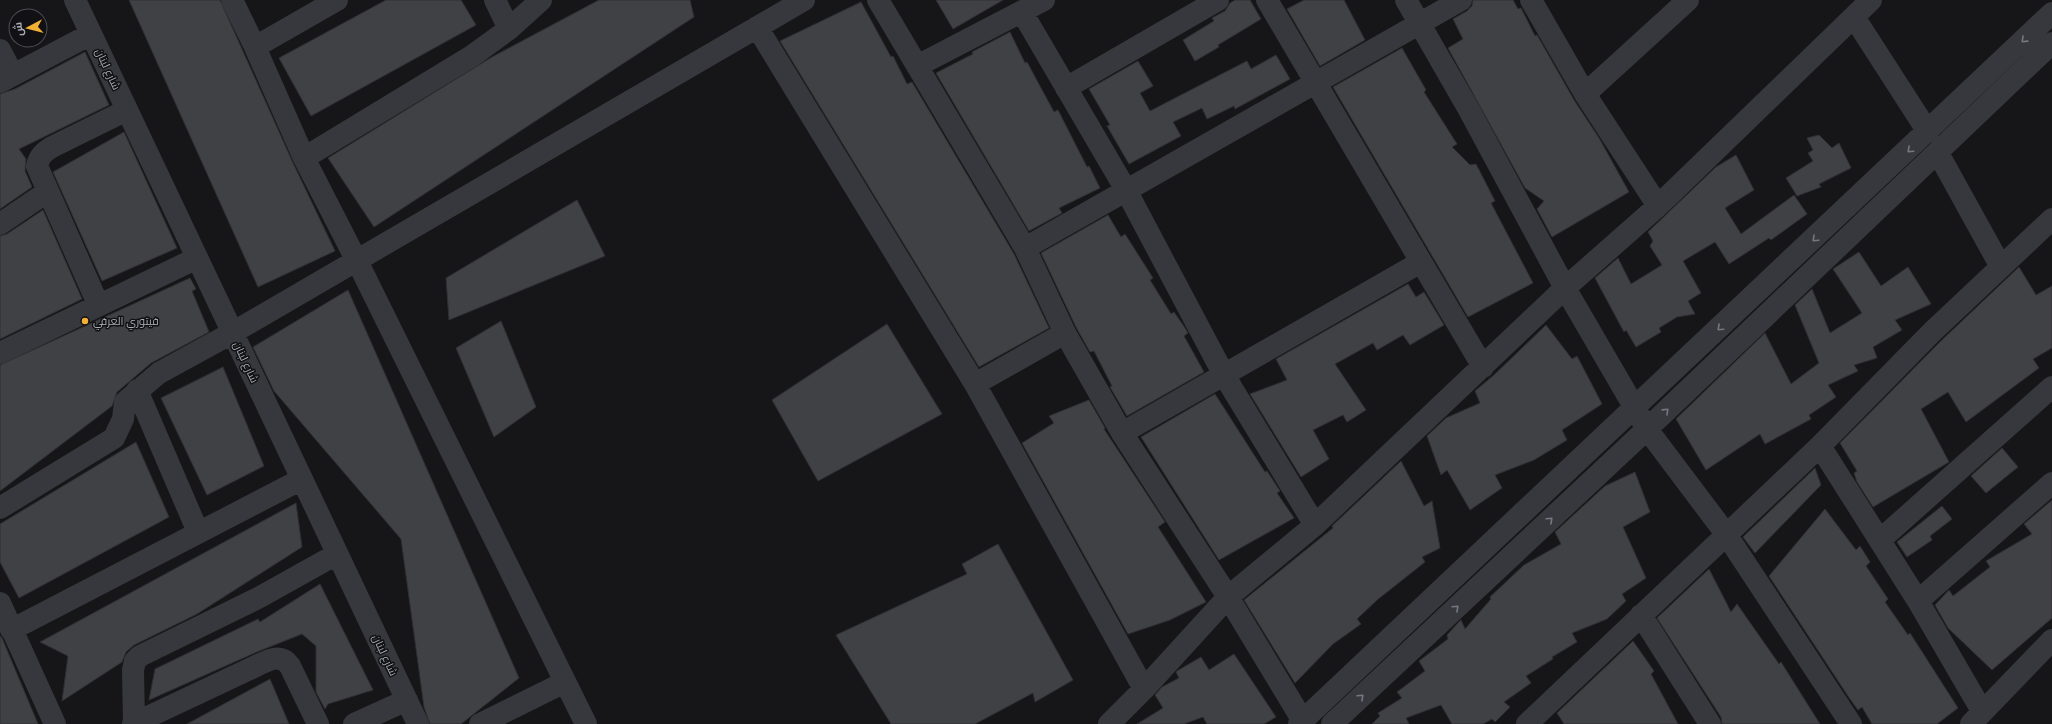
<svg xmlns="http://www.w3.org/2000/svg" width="2052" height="724" font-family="'Varela Round',Cairo,sans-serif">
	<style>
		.building { fill: #404145; stroke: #303034 }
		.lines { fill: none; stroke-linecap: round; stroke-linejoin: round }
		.minor { stroke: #37383d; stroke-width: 22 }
		.oneway { stroke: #757881 }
		.poi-dot { fill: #f2b134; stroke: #111113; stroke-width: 1.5 }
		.labels { text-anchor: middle; stroke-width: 3; stroke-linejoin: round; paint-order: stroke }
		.street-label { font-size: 11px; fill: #a8adb8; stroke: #111113 }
		.poi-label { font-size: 11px; fill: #a8adb8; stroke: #111113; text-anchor: start }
	</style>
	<rect width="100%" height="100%" fill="#161618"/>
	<path class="building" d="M129 0H220L293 163 335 251 258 287Z
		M386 0H461L476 25 311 116 279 58Z
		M599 0H690L694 17 374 227 328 158 492 57Z
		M936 0H1003L953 29Z
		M1235 0H1250L1261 19 1218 45 1219 47 1195 61 1183 40 1214 21 1212 18 1225 11 1230 3Z
		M1304 0H1344L1365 40 1320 66 1287 9Z
		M1473 0H1513L1518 9 1521 8 1535 36 1537 35 1574 100 1599 138 1629 192 1552 237 1537 209 1544 201 1525 188 1448 48 1463 39 1453 19 1467 11 1472 6Z
		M861 2 891 57 893 56 907 84 912 82 1014 254 1049 328 979 367 780 41Z
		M1010 32 1025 63 1027 62 1054 112 1058 110 1087 167 1089 166 1100 188 1059 208 1062 213 1029 231 936 73 973 54 972 52Z
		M1402 48 1426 90 1424 92 1457 144 1452 147 1470 165 1476 164 1495 201 1491 203 1533 283 1468 317 1333 87Z
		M85 52 109 105 19 149 26 159 25 171 32 187 0 209V94L15 89Z
		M1276 55 1290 79 1235 109 1234 106 1207 119 1202 108 1173 122 1181 136 1129 164 1107 126 1110 125 1089 89 1138 61 1153 86 1140 93 1150 111 1247 61 1251 69Z
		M124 132 177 248 102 281 53 172Z
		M1819 135 1832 148 1839 143 1851 168 1819 184 1821 187 1797 196 1786 178 1813 161 1808 153 1813 150 1807 138Z
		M1736 155 1754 190 1725 208 1741 234 1794 195 1807 214 1771 240 1769 238 1729 264 1715 242 1683 261 1701 293 1688 301 1695 314 1677 317 1659 328 1661 332 1636 347 1626 330 1624 332 1595 278 1618 258 1631 284 1662 265 1650 246 1653 241 1648 232 1716 167Z
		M577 200 605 256 449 320 446 278Z
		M43 210 82 299 0 339V236L7 234Z
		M1108 215 1121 237 1125 234 1153 278 1150 280 1171 314 1174 312 1185 328 1188 333 1184 336 1204 372 1127 416 1110 387 1112 386 1094 351 1090 352 1076 327 1041 253Z
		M1859 252 1881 286 1908 267 1931 304 1895 320 1902 330 1873 347 1877 358 1854 365 1858 371 1828 385 1836 397 1809 415 1811 419 1765 444 1760 434 1706 470 1676 419 1765 333 1791 384 1819 363 1795 305 1812 289 1830 333 1862 313 1833 269Z
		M2019 267 2036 295 2052 286V348L2033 359 2039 368 1966 422 1948 392 1921 409 1949 462 1873 507 1857 482 1854 473 1857 471 1840 443 1942 340Z
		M190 278 196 289 192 291 209 332 151 363 117 392 112 406 0 491V365Z
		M1408 284 1416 297 1424 292 1444 325 1410 345 1403 335 1377 350 1373 343 1335 364 1366 410 1347 422 1343 415 1313 430 1329 459 1301 477 1250 394 1287 380 1276 359Z
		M348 290 519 678 461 724H430L424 707 401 539 274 391 253 347Z
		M501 321 536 407 494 437 456 348Z
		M887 324 942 414 818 481 772 400Z
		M1546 325 1572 359 1577 356 1602 404 1562 430 1567 440 1534 460 1495 475 1502 488 1470 510 1447 470 1441 475 1427 436 1446 418 1480 403 1475 391 1494 375Z
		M223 367 264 466 207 495 161 398Z
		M1215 394 1265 472 1267 471 1280 491 1277 493 1294 518 1219 560 1141 437Z
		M1089 400 1105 428 1104 429 1165 522 1158 527 1206 602 1170 620 1128 634 1022 443 1054 423 1049 416Z
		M136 442 169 517 19 598 0 562V524Z
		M2002 448 2018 467 1986 493 1971 476Z
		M1401 461 1424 506 1432 501 1440 548 1422 557 1425 562 1377 600 1357 619 1361 624 1333 644 1295 683 1244 600 1333 528 1332 526Z
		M1815 468 1821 485 1755 553 1743 537Z
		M1635 472 1650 512 1623 527 1646 578 1622 594 1626 601 1607 619 1572 633 1577 642 1552 657 1553 659 1526 676 1531 683 1504 702 1510 707 1495 722 1492 719 1483 724H1452L1441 705 1406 718 1409 724H1372L1380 716 1378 713 1402 698 1397 692 1425 671 1419 661 1448 639 1447 635 1457 624 1461 620 1465 629 1491 599 1490 597 1524 565 1561 544 1555 532 1605 486Z
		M2052 500V618L1992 670 1948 628 1935 605 1949 590 1953 596 1990 567 1986 561 2032 534 2024 524Z
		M296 503 302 547 197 614 134 645 126 652 122 662 62 701 68 656 40 642Z
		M1942 506 1952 519 1930 536 1932 540 1907 557 1897 542Z
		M1825 509 1856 550 1860 546 1870 562 1866 566 1888 599 1885 602 1908 635 1910 633 1958 708 1937 724H1872L1862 707 1858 710 1850 699 1769 576Z
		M998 544 1073 680 1035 702 1033 693 975 724H891L836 635 967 574 962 564Z
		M1709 569 1731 612 1737 604 1779 664 1781 662 1820 724H1722L1721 717 1657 618Z
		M320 584 373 690 328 704 325 709 316 692V646L302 634 259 651 149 700 155 669 258 619 260 622Z
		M0 636 2 638 38 724H0Z
		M1633 641 1654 671 1651 674 1678 724H1564L1557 713Z
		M1234 654 1276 717 1264 724H1207L1203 717 1184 724H1137L1163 708 1155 695 1162 687 1179 678 1176 672 1177 671 1201 657 1209 670Z
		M270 679 289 724H187Z"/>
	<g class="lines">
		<path class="minor" d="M75 0 418 724
			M232 0 255 47 304 158 363 273 586 724
			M495 0 509 29
			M878 0 1025 248 1065 333 1122 433 1228 597 1303 721
			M1267 0 1483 367
			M1406 0 1468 108 1565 288 1647 429 1726 534 1851 724
			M1531 0 1585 94 1658 206
			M1022 12 1126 190 1224 375 1315 525
			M1854 17 1928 132
			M757 27 975 384 1144 689
			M255 47 337 0
			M0 50 13 75
			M917 66 1044 0
			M0 82 91 34
			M1066 88 1218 0
			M1585 94 1688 0
			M1938 153 2001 267
			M304 158 472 56 509 29 541 0
			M0 224 47 192
			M1025 248 1461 0
			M98 304 37 166C39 156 44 152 52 147L127 110
			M0 353 197 258
			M975 384 1065 333
			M137 390 198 532
			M1122 433 1421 262
			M1820 446 1918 601 1982 711
			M0 508 114 438 123 419 125 402 159 373 232 333 804 0
			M1880 540 2052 387
			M1918 601 2052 483
			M0 603 55 724
			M1641 615 1710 724
			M11 630 302 479
			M133 724 254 667C267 661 280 652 290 666L318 724
			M134 724 133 670 135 661 140 656 260 597 337 554
			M354 724 407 700
			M480 724 565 682
			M1109 724 1144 689 1228 597 1315 525 1565 288 1658 206 1871 0
			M1299 724 2052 13
			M1332 724 1647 429 2052 43
			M1527 724 1820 446 1933 331 2052 219
			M1971 724 2052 640"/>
	</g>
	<defs><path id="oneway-chevron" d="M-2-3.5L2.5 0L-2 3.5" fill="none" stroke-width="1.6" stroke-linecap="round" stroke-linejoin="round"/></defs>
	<g class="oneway">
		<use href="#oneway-chevron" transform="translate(2024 40) rotate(136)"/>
		<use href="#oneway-chevron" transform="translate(1910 150) rotate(137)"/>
		<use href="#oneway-chevron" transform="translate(1815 239) rotate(137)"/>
		<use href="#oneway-chevron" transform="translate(1720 328) rotate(137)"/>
		<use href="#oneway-chevron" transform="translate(1666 411) rotate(-44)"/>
		<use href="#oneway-chevron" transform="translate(1550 520) rotate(-43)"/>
		<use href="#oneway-chevron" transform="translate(1456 608) rotate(-43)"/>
		<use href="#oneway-chevron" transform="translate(1361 697) rotate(-43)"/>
	</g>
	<circle class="poi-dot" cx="85" cy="321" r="4"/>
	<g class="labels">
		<g class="street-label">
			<text transform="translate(108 69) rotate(65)" y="4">شارع لبنان</text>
			<text transform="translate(246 362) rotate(65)" y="4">شارع لبنان</text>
			<text transform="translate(385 655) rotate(65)" y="4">شارع لبنان</text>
		</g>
		<g class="poi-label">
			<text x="93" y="325">فيتوري العرفي</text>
		</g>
	</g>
	<g transform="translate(28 28) rotate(263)"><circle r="19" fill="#111113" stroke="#4d4f55"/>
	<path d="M0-3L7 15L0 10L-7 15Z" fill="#f2b134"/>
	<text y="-6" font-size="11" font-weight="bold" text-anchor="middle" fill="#a8adb8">ش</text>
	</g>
</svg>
